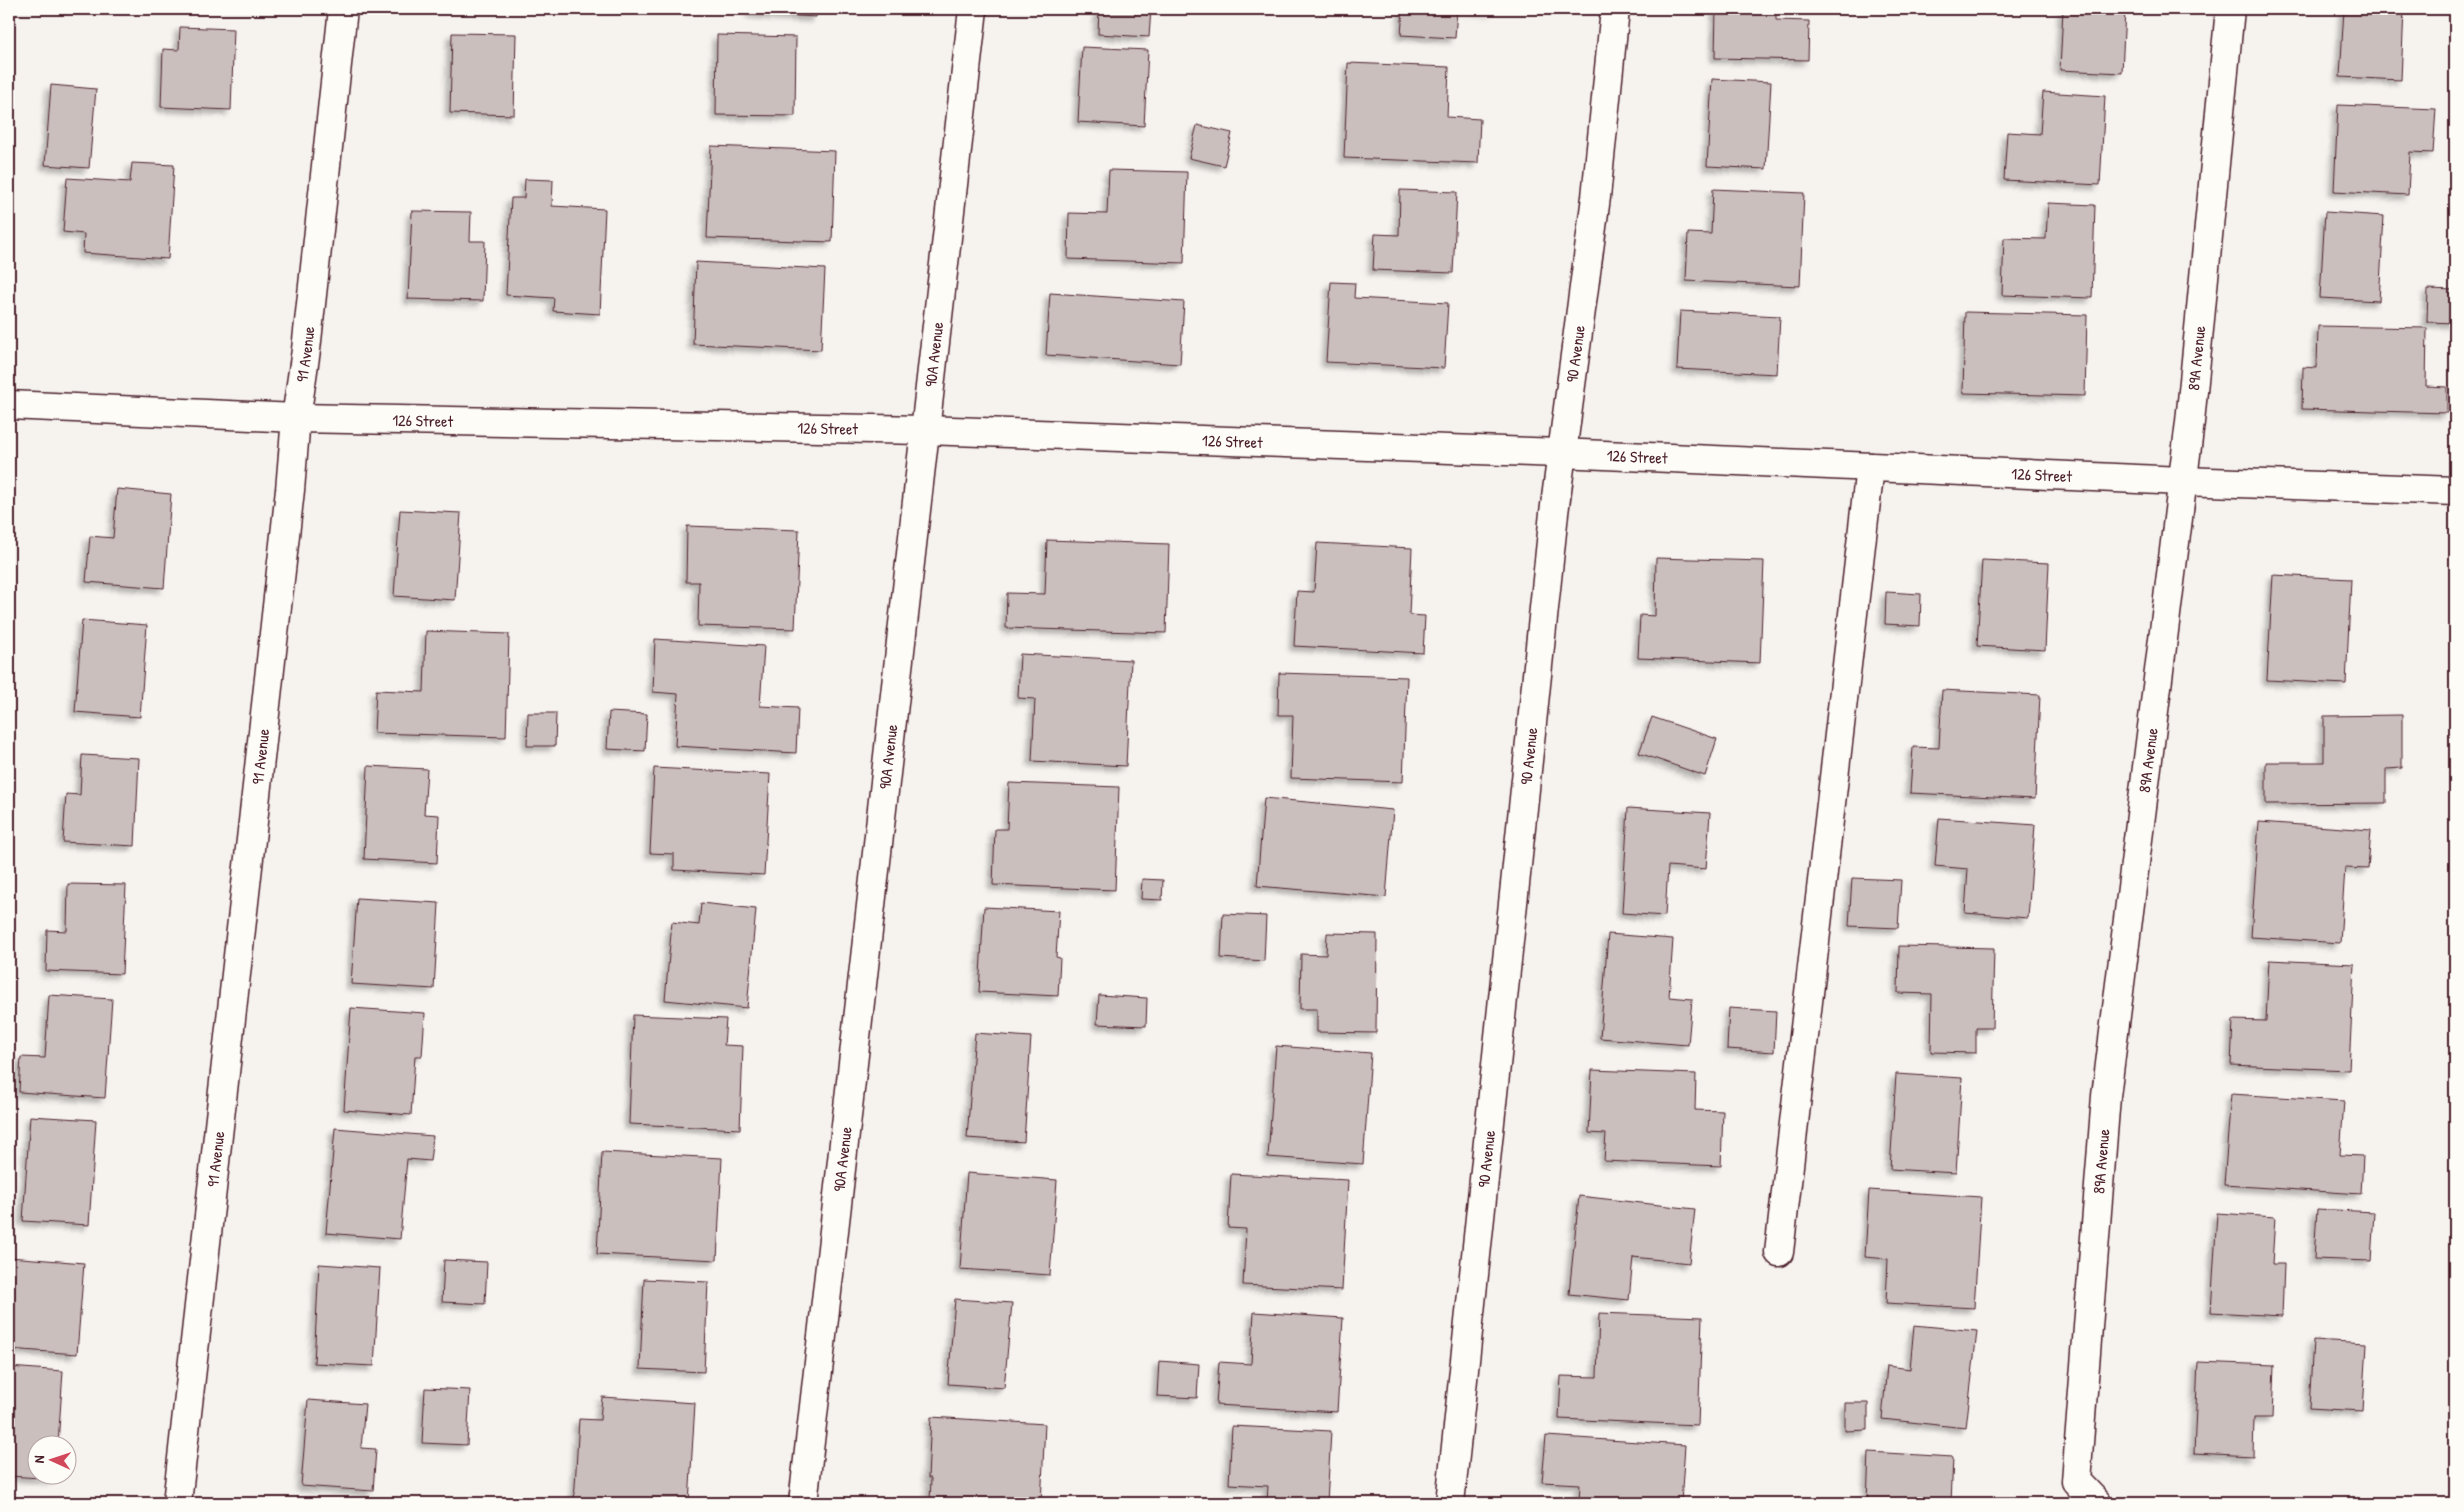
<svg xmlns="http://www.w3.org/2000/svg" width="2464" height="1512" font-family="'Patrick Hand',sans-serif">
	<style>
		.building { fill: #cbbfbe; stroke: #4a1f2b; filter: url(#shadow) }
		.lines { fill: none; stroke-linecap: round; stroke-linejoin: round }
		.minor-casing { stroke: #4a1f2b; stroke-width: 31 }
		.minor { stroke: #fdfcf7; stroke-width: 28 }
		.labels { text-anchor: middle; stroke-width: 4; stroke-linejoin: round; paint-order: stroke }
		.street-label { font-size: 16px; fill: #4a1f2b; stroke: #fdfcf7 }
	</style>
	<defs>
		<filter id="shadow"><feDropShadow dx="-4.5" dy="4.5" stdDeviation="2.5" flood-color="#0004"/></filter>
	</defs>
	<rect width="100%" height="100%" fill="#f6f3ef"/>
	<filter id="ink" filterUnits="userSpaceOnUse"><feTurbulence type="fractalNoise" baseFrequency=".02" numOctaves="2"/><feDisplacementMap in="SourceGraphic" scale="10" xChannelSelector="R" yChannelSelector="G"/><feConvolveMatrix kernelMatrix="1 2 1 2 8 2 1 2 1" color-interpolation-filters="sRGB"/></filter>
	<g filter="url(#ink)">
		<path class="building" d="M751 9H817L816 17 751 13Z
			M1099 9H1151L1149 37 1098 34Z
			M1403 9H1493V11L1457 9 1455 38 1401 35Z
			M1716 9H1776V20L1809 21 1808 60 1715 58Z
			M2063 9H2125L2122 73 2060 70Z
			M2344 9H2404L2401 80 2340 77Z
			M180 27 234 29 231 110 161 107 163 49 179 50Z
			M452 33 516 34 514 115 450 113Z
			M717 35 796 37 795 116 716 115Z
			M1082 47 1148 50 1144 126 1078 122Z
			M1348 63 1449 67 1447 117 1480 119 1478 163 1344 158Z
			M1712 79 1771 82 1766 169 1707 166Z
			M51 85 96 89 89 168 45 165Z
			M2043 92 2105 96 2100 185 2004 180 2007 132 2040 134Z
			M2338 105 2436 109 2433 153 2410 152 2408 195 2334 191Z
			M1197 125 1232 133 1224 166 1189 158Z
			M711 146 835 151 832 242 707 238Z
			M132 163 174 165 168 259 83 253 84 234 63 232 67 178 130 182Z
			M1109 170 1187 172 1184 263 1068 259 1069 213 1107 214Z
			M525 179 553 180 552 206 605 209 600 314 553 311 554 298 506 295 511 198H524Z
			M1713 189 1804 193 1800 286 1686 281 1688 233 1711 234Z
			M1400 190 1457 192 1453 273 1373 270 1375 234 1399 235Z
			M2048 203 2095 205 2092 298 2002 295 2004 238 2046 239Z
			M412 211 471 212 470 241H485L483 301 408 299Z
			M2325 212 2384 216 2379 301 2320 298Z
			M696 262 825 269 821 350 693 344Z
			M1331 282 1355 283 1354 298 1448 303 1444 368 1326 362Z
			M2428 289 2455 290V323L2427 322Z
			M1050 293 1184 302 1180 364 1046 355Z
			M1680 311 1780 316 1777 374 1677 369Z
			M1965 312 2087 315 2085 396 1963 393Z
			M2318 326 2427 328 2426 386 2447 387V413L2302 409 2303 367 2317 368Z
			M117 489 171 494 164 588 86 582 90 536 113 538Z
			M400 510 461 513 455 600 394 596Z
			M687 526 799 530 795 629 698 626 699 582H686Z
			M1047 540 1169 544 1166 633 1006 628 1007 593 1045 594Z
			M1317 543 1412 548 1409 615 1425 616 1423 653 1294 646 1297 591 1314 592Z
			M1656 558 1764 561 1760 663 1638 658 1640 615 1655 616Z
			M1982 560 2049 563 2045 650 1977 646Z
			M2273 575 2351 579 2346 684 2267 680Z
			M1886 592 1921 594 1920 626 1885 624Z
			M82 620 147 625 140 717 75 712Z
			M426 631 509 634 506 737 374 733 376 690 424 692Z
			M655 639 764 646 760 706 798 708 796 753 675 746 678 694 653 692Z
			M1020 654 1131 660 1126 766 1032 761 1035 699 1018 698Z
			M1279 673 1407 677 1403 782 1291 778 1293 715H1278Z
			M1942 690 2040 695 2035 799 1910 793 1913 747 1939 748Z
			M609 712 647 714 645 751 607 749Z
			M528 713H556L555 746H527Z
			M2402 715V768L2386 769V803L2266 804V762H2324V716Z
			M1652 717 1717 739 1705 776 1639 753Z
			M82 755 139 758 135 846 63 842 66 794 80 795Z
			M368 766 427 769 424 814 439 815 437 863 364 859Z
			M654 768 770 774 764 875 674 870V854L650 853Z
			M1009 783 1119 787 1115 890 993 885 995 829H1007Z
			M1264 798 1393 810 1386 897 1257 886Z
			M1628 808 1710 813 1706 869 1668 866 1665 916 1622 913Z
			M1939 818 2035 825 2028 918 1965 913 1968 869 1935 866Z
			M2259 822 2371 830 2368 869 2345 868 2340 943 2251 937Z
			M1852 878 1901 880 1898 928 1849 926Z
			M1142 879 1163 880 1162 900 1141 899Z
			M68 884 126 885 122 974 46 971 47 930 67 931Z
			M357 898 439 903 434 989 351 984Z
			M701 903 756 909 747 1008 665 1000 672 922 699 925Z
			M984 907 1059 911 1056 957 1060 958 1058 996 979 992Z
			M1223 914 1266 916 1264 961 1221 958Z
			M1327 933 1377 934 1376 1033 1317 1032V1009H1300L1301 954 1326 955Z
			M1608 934 1673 939 1669 997 1692 999 1688 1045 1600 1038Z
			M1899 946 1994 948 1992 1028H1976V1053L1931 1052 1932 994 1898 993Z
			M2269 960 2354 964 2349 1070 2231 1065 2233 1020 2266 1021Z
			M49 995 112 999 105 1098 19 1092 21 1057 45 1058Z
			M1099 995 1147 998 1146 1026 1097 1024Z
			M351 1008 425 1013 422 1056H415L411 1115 344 1110Z
			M1729 1008 1776 1011 1774 1052 1727 1049Z
			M633 1015 726 1019 724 1045 743 1046 740 1129 629 1124Z
			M975 1033 1031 1037 1024 1142 967 1138Z
			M1276 1046 1371 1053 1363 1164 1268 1157Z
			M1592 1070 1696 1074 1695 1110 1723 1111 1721 1166 1604 1161 1606 1134 1589 1133Z
			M1896 1074 1962 1078 1956 1173 1890 1169Z
			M2231 1094 2344 1101 2340 1155 2363 1156 2361 1194 2224 1185Z
			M30 1116 96 1120 89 1225 23 1221Z
			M335 1128 433 1136 430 1161 407 1159 400 1239 326 1233Z
			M602 1152 722 1158 717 1260 597 1254Z
			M967 1173 1057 1180 1050 1275 960 1269Z
			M1231 1174 1348 1180 1342 1290 1243 1285 1246 1229 1228 1228Z
			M1869 1190 1981 1197 1974 1308 1886 1303 1888 1259 1865 1257Z
			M1579 1196 1695 1209 1689 1263 1633 1257 1629 1300 1569 1294Z
			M2317 1209 2374 1212 2371 1261 2314 1259Z
			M2217 1213 2275 1217 2272 1264H2284L2282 1316 2211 1312Z
			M9 1257 84 1263 77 1354 9 1349Z
			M444 1260 487 1262 485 1304 442 1302Z
			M319 1264 380 1268 374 1366 314 1363Z
			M644 1279 708 1282 704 1372 640 1369Z
			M955 1299 1012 1303 1004 1388 948 1384Z
			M1254 1312 1343 1318 1337 1412 1216 1405 1219 1362 1251 1364Z
			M1599 1313 1702 1317 1698 1425 1559 1419 1561 1376 1597 1377Z
			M1914 1325 1977 1331 1966 1428 1882 1419 1887 1366 1910 1369Z
			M2313 1340 2367 1343 2363 1411 2309 1408Z
			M1159 1361 1199 1364 1197 1398 1157 1396Z
			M2198 1362 2274 1365 2272 1418H2254L2253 1456 2194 1453Z
			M9 1367 63 1371 58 1444H38V1474H56V1479L9 1476Z
			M425 1388 470 1390 467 1445 422 1443Z
			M602 1397 695 1403 689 1503H574L579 1419 600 1420Z
			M308 1400 365 1404 361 1448 376 1449 373 1491 301 1486Z
			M1845 1403H1868V1430L1845 1431Z
			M931 1417 1045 1424 1041 1503H930L931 1478H928Z
			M1232 1426 1331 1431 1327 1503H1267L1268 1486 1229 1484Z
			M1546 1436 1685 1445 1681 1503H1579L1580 1484 1542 1482Z
			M1869 1452 1953 1457 1951 1503H1867Z"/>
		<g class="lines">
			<g class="minor-casing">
				<g id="minor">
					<path id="s1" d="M9 405 296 418 924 430 1560 453 2182 481 2455 491"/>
					<path d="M1779 1252 1870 467"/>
					<path id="s2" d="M177 1503 290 490 296 418 306 350 343 9"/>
					<path id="s3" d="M803 1503 973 9"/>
					<path id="s4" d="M1450 1503 1554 513 1596 197 1615 9"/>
					<path id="s5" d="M2097 1503 2076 1481 2106 1096 2190 422 2230 9"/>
				</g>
			</g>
			<use href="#minor" class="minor"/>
		</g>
	</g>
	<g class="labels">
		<g class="street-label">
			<text dy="6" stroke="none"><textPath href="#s2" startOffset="1156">91 Avenue</textPath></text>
			<text dy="6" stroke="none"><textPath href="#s4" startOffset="1156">90 Avenue</textPath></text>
			<text dy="6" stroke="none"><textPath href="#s3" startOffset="1156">90A Avenue</textPath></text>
			<text dy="6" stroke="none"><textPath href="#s5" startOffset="1160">89A Avenue</textPath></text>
			<text dy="6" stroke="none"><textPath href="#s1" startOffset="414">126 Street</textPath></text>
			<text dy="6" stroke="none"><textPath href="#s1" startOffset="819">126 Street</textPath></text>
			<text dy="6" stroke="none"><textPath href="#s1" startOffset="1224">126 Street</textPath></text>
			<text dy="6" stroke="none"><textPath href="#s1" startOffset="1629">126 Street</textPath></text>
			<text dy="6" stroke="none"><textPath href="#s1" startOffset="2034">126 Street</textPath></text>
			<text dy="6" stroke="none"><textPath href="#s2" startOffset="751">91 Avenue</textPath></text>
			<text dy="6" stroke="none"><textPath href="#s3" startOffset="751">90A Avenue</textPath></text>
			<text dy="6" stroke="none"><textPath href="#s4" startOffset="751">90 Avenue</textPath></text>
			<text dy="6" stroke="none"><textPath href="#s5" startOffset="755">89A Avenue</textPath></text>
			<text dy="6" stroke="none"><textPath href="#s2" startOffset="346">91 Avenue</textPath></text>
			<text dy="6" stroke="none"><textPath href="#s3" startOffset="346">90A Avenue</textPath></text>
			<text dy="6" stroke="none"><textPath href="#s4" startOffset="346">90 Avenue</textPath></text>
			<text dy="6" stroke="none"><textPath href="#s5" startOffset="351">89A Avenue</textPath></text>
		</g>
	</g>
	<rect width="2464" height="1512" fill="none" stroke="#fdfcf7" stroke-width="30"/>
	<rect x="15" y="15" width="2434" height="1482" fill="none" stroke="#4a1f2b" stroke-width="2" filter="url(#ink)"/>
	<g transform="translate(52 1460) rotate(273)"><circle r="24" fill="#fdfcf7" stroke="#b5a4a5"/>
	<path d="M0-4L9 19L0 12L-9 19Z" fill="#d1495b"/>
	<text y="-8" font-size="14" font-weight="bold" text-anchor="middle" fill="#4a1f2b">N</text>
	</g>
</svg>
